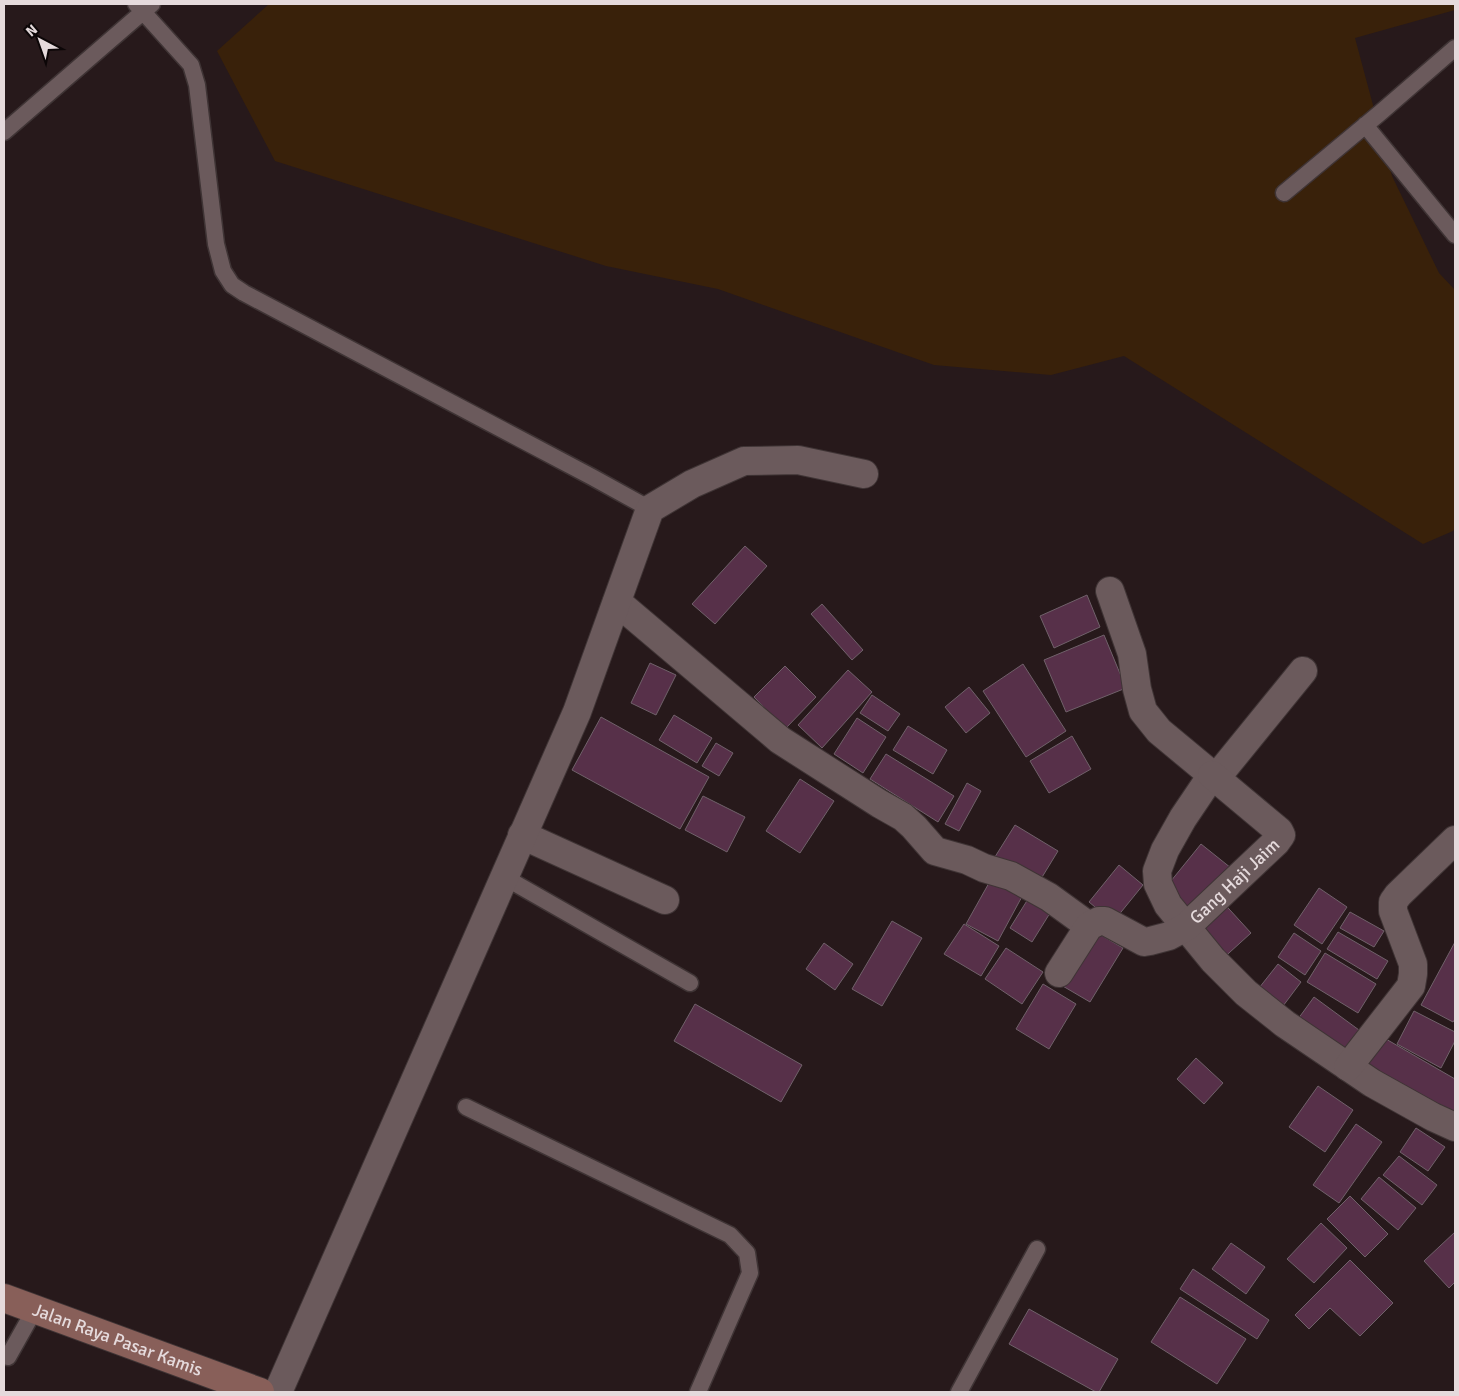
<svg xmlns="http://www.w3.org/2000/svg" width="1459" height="1396" font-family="Signika,sans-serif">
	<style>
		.green { fill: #39210a }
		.building { fill: #573049; stroke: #70616a }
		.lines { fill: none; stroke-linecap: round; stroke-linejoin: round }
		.service-casing { stroke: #3f3435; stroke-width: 19 }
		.minor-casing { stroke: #3f3435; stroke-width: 30 }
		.secondary-casing { stroke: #3f3435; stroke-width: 30 }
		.service { stroke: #6b5a5c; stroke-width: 16 }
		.minor { stroke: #6b5a5c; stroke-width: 28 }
		.secondary { stroke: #885f59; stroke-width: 28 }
		.labels { text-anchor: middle; stroke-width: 5; stroke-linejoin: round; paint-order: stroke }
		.street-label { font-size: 18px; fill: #e5dadc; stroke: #0c0607 }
	</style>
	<rect width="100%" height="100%" fill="#27191b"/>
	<path class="green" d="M269 4H1455V10L1355 38 1392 176 1439 273 1455 290V528L1453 531 1423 544 1124 356 1051 375 934 365 718 289 606 266 275 161 217 51Z"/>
	<path class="building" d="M745 546 767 566 715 624 692 604Z
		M1087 595 1100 627 1054 648 1040 616Z
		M822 604 863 650 852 660 811 614Z
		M1104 635 1126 688 1066 712 1044 660Z
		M650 663 676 675 656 715 631 703Z
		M1023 664 1066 731 1026 757 983 691Z
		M785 666 816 697 785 729 754 697Z
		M848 670 872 692 822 748 798 725Z
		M969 687 990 713 966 733 945 707Z
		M872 695 900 714 888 731 860 713Z
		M674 715 712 738 697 763 659 740Z
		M601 717 709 777 680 829 572 770Z
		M857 718 886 737 863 773 834 754Z
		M908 726 947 750 933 774 893 750Z
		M1072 736 1091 769 1049 793 1030 761Z
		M716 743 733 753 719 776 702 766Z
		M886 754 954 796 938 822 870 779Z
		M800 779 834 801 800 853 766 831Z
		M967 783 981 791 959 831 945 824Z
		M703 796 745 817 727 852 685 830Z
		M1015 825 1058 851 1036 887 993 860Z
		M1201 844 1231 868 1192 916 1162 892Z
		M1119 865 1143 885 1113 922 1089 902Z
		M994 874 1025 891 998 941 966 924Z
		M1319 888 1347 907 1322 944 1294 925Z
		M1033 891 1055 905 1032 942 1010 928Z
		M1219 898 1251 933 1219 962 1187 927Z
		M1350 912 1384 931 1374 947 1340 928Z
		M892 921 922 938 882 1006 852 989Z
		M964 924 999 946 981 976 944 954Z
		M1094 931 1123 948 1090 1002 1061 985Z
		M1338 932 1388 961 1377 979 1327 949Z
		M1294 933 1321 951 1305 975 1278 957Z
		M1455 942V1019L1453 1022 1421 1005Z
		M824 943 853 964 835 990 806 969Z
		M1006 948 1043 972 1022 1004 985 979Z
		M1325 953 1376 984 1358 1013 1307 982Z
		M1278 964 1301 982 1283 1006 1259 988Z
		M1043 984 1076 1004 1049 1049 1016 1029Z
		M1314 997 1359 1030 1343 1053 1298 1019Z
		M695 1004 802 1065 781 1102 674 1041Z
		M1414 1011 1455 1032V1041L1441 1068 1397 1044Z
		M1379 1035 1455 1079V1121L1361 1067Z
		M1196 1058 1223 1083 1204 1104 1177 1079Z
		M1318 1086 1353 1110 1325 1152 1289 1127Z
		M1356 1124 1382 1142 1339 1203 1313 1185Z
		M1416 1128 1445 1147 1428 1171 1400 1152Z
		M1399 1156 1437 1185 1422 1205 1383 1175Z
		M1379 1177 1416 1208 1398 1230 1361 1199Z
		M1350 1196 1388 1234 1365 1257 1327 1219Z
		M1321 1223 1347 1248 1314 1283 1287 1259Z
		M1455 1232V1282L1449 1288 1424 1261Z
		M1231 1243 1265 1267 1246 1294 1212 1269Z
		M1350 1260 1393 1303 1360 1336 1330 1308 1309 1329 1295 1315Z
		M1193 1269 1269 1320 1257 1339 1180 1289Z
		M1180 1297 1246 1339 1217 1384 1151 1342Z
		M1029 1309 1118 1359 1099 1392H1096L1009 1344Z"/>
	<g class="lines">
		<g class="service-casing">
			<path id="service" d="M136 4 191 65 197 85 216 244 223 271 232 285 244 293 592 477 650 509
				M1365 125 1455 235
				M4 132 152 4
				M1284 193 1380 113 1455 48
				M504 877 690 983
				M466 1107 730 1235 747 1253 750 1273 698 1392
				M8 1357 35 1309
				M959 1392 1037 1249"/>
		</g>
		<g class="minor-casing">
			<g id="minor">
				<path d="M1110 591 1132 654 1137 689 1143 711 1159 731 1212 775 1183 818 1165 850 1157 871 1158 884 1168 905 1213 960 1246 993 1285 1024 1372 1083 1433 1117 1455 1127"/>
				<path d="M617 602 780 740 880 804 903 817 914 827 935 851 967 860 984 868 1011 876 1049 897 1089 926"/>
				<path d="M1216 778 1303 671"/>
				<path d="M522 835 665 900"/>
				<path id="s1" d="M1059 973 1089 926 1099 921H1105L1144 942 1150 941 1169 936 1186 927 1276 842 1281 835 1279 831 1212 775"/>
				<path d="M1348 1067 1411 986 1413 974V964L1393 911V902L1398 895 1455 840"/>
				<path d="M278 1392 577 712 650 509 692 484 744 461 798 460 864 474"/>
			</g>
		</g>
		<g class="secondary-casing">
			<g id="secondary">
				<path id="s2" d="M4 1298 260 1392"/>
			</g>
		</g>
		<use href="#service" class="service"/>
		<use href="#minor" class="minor"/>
		<use href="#secondary" class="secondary"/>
	</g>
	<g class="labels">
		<g class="street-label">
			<text dy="6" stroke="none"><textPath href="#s1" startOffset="229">Gang Haji Jaim</textPath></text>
			<text dy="6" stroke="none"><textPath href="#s2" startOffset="121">Jalan Raya Pasar Kamis</textPath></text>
		</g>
	</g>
	<rect width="1459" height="1396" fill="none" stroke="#e5dadc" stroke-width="10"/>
	<g transform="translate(40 40) rotate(319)" stroke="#0c0607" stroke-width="4" paint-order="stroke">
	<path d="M0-4L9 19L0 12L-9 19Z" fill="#e5dadc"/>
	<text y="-8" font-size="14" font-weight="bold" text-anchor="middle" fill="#e5dadc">N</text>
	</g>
</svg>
